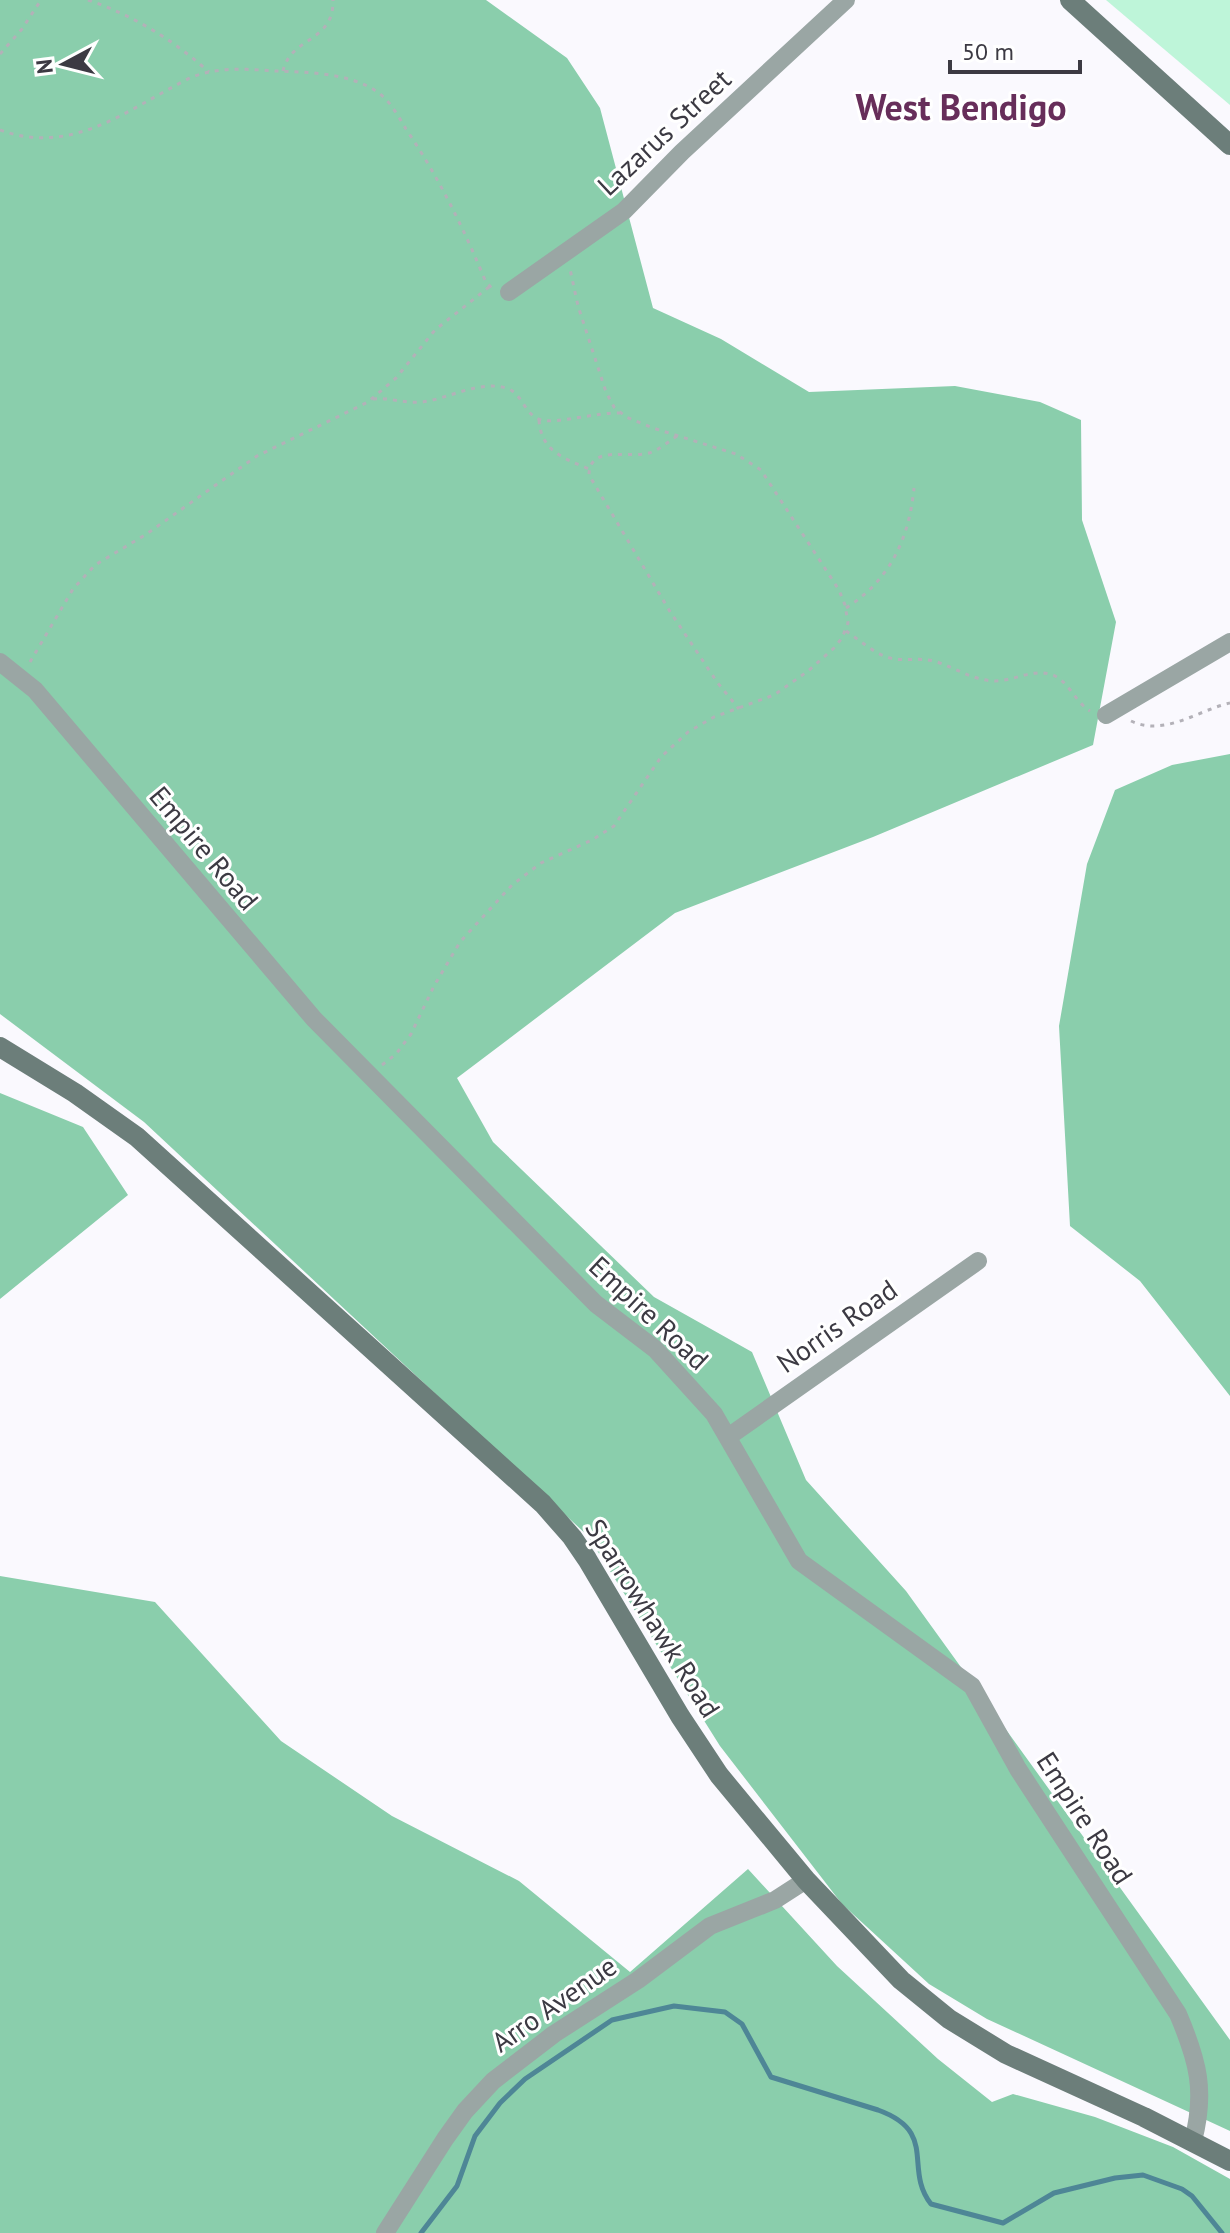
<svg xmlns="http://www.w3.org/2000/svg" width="1230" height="2233" font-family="'PT Sans',sans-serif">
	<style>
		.green { fill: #bef5d9 }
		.forest { fill: #8aceac }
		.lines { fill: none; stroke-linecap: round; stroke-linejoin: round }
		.stream { stroke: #4e8696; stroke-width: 5 }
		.path { stroke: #b3b1b8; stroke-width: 3; stroke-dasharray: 4 6; stroke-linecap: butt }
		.street { stroke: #9aa6a4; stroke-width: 18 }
		.secondary { stroke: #6c7e7a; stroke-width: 20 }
		.labels { text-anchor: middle; stroke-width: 6; stroke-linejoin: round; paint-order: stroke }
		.street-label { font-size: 28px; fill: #3c3a43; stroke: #fff }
		.district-label { font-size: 36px; font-weight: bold; fill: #672e5a; stroke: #fff }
	</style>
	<rect width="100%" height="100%" fill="#faf9fe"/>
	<path class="green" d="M1106 0H1230V105Z"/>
	<path class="forest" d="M0 0H486L567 58 600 108 653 308 721 339 809 392 955 386 1040 402 1081 420 1082 520 1116 622 1093 745 873 837 675 913 457 1078 493 1142 654 1297 752 1352 806 1480 906 1591 1230 2040V2131L987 2019 929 1984 842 1904 720 1746 588 1536 144 1122 0 1014Z
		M1230 754V1396L1140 1281 1070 1226 1059 1026 1087 864 1115 790 1172 765Z
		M0 1093 83 1127 128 1195 0 1299Z
		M0 1576 155 1602 281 1741 392 1816 519 1881 630 1972 748 1869 837 1966 938 2059 992 2102 1013 2094 1095 2117 1173 2147 1230 2179V2233H0Z"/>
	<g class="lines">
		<path class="stream" d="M421 2233 457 2186 475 2136 500 2103 525 2079 612 2020 674 2006 725 2012 742 2024 771 2077 878 2110C939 2132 903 2168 931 2204L1003 2223 1054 2193 1115 2178 1143 2175 1182 2189 1192 2196 1222 2233"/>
		<path class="path" d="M88 0C134 16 172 39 209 72
			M0 54 22 29 41 0
			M283 71C291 36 334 43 333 0
			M0 130C72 156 125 111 186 80 213 66 246 69 276 71 307 72 349 73 376 91 390 100 398 116 406 129 439 178 462 225 485 280L493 290
			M373 399C389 397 405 404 422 402 448 399 479 380 506 388 523 393 524 415 541 420 555 424 599 412 620 413
			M539 420C541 451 563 458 589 469
			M677 436C668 442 659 450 649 453 630 459 589 444 589 475L669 610 717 682 739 709
			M846 608C890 580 909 539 914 488
			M846 631C861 641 877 656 894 659 908 661 923 657 937 662 958 669 972 680 995 681 1013 681 1032 669 1050 674 1068 679 1074 701 1090 711
			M30 662 73 589 95 565 145 535 257 456 368 402 396 378 435 330 489 287
			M1131 721C1165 737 1198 710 1230 703
			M382 1065 396 1054 411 1034 434 986 460 942 512 885 541 863 592 840 614 826 661 757 688 732 714 717 774 695 808 671 834 648 842 638 848 623 845 605 839 590 761 470 736 454 653 428 626 417 614 407 606 392 578 306 570 269"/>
		<path class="street" d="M509 292 624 211 682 152 846 0
			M0 662 35 690 314 1019 596 1304 655 1349 714 1414 799 1561 972 1686 1018 1769 1178 2014C1198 2061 1206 2091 1193 2141
			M1106 715 1230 642
			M728 1437 978 1261
			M385 2233 445 2139 465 2111 493 2081 554 2034 638 1980 710 1926 775 1900 806 1880"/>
		<path class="secondary" d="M1070 0 1230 145
			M0 1047 75 1093 137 1137 543 1504 572 1537 587 1559 680 1716 719 1775 806 1880 901 1980 949 2019 1006 2054 1144 2117 1230 2161"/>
	</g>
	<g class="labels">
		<g class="street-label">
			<text transform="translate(664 132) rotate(-43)" y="10">Lazarus Street</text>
			<text transform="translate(204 848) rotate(50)" y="10">Empire Road</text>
			<text transform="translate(649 1313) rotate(43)" y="10">Empire Road</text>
			<text transform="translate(837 1326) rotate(-35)" y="10">Norris Road</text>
			<text transform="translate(653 1618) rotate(58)" y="10">Sparrowhawk Road</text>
			<text transform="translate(1085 1818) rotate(57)" y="10">Empire Road</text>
			<text transform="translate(554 2004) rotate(-35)" y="10">Arro Avenue</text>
		</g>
		<g class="district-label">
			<text x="961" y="120">West Bendigo</text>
		</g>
	</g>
	<g transform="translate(64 64) rotate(263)" stroke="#ffffff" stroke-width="6" paint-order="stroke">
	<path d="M0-6L14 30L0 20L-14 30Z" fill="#3c3a43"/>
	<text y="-12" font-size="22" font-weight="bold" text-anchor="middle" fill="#3c3a43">N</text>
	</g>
	<path d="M950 60v12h130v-12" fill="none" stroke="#3c3a43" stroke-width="4"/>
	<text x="962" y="60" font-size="24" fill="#3c3a43" stroke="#ffffff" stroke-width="6" paint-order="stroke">50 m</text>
</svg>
